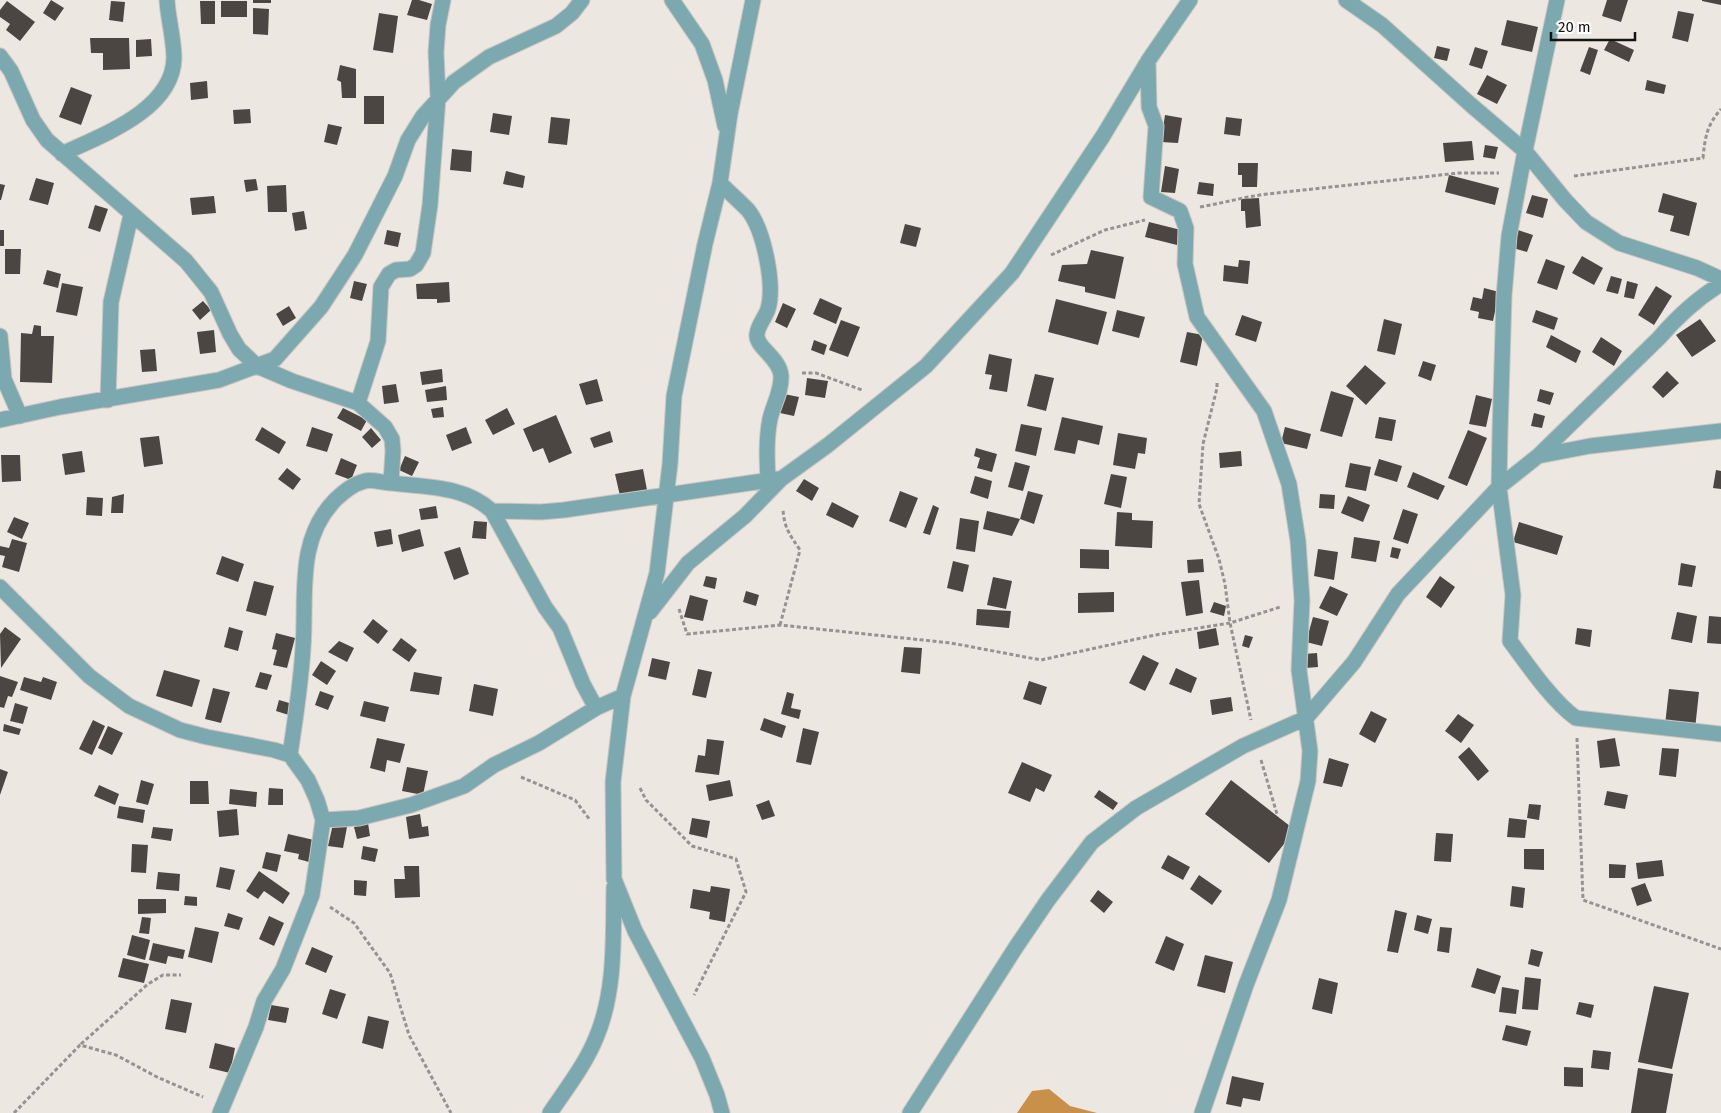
<svg xmlns="http://www.w3.org/2000/svg" width="1721" height="1113" font-family="'Fira Sans',sans-serif">
	<style>
		.water { fill: #c9904a }
		.building { fill: #4b4641 }
		.lines { fill: none; stroke-linecap: round; stroke-linejoin: round }
		.minor-casing { stroke: #cbc5c0; stroke-width: 17 }
		.path { stroke: #96928e; stroke-width: 3; stroke-dasharray: 4 2.5; stroke-linecap: butt }
		.minor { stroke: #7ba9af; stroke-width: 15 }
	</style>
	<rect width="100%" height="100%" fill="#ede7e1"/>
	<path class="water" d="M1049 1089 1070 1106 1097 1113H1017L1032 1091Z"/>
	<path class="building" d="M51 0 64 8 55 21 43 13Z
		M253 0H271V3H253Z
		M412 0H419L432 4 427 20 407 15Z
		M1607 0H1628L1621 22 1602 16Z
		M1702 0H1721V5L1702 1Z
		M7 1 35 22 20 41 6 30 10 24 0 17V10Z
		M111 1 125 2 123 22 109 20Z
		M200 1H215V24H201Z
		M221 1H247V17H221Z
		M253 8 269 9 268 35 253 34Z
		M1678 11 1694 14 1688 42 1672 38Z
		M379 13 398 16 393 53 373 50Z
		M1507 20 1538 27 1532 52 1501 45Z
		M90 38H129L130 69 103 70V53H91Z
		M151 39 152 56 136 57V40Z
		M1610 39 1634 50 1629 62 1604 50Z
		M1437 46 1450 49 1447 61 1434 58Z
		M1475 47 1488 51 1482 69 1469 65Z
		M1589 47 1598 50 1590 75 1580 71Z
		M340 65 356 69V98H342L341 82 337 80Z
		M1487 75 1507 85 1497 104 1477 94Z
		M1647 80 1666 85 1664 94 1645 90Z
		M207 81 208 98 191 100 190 83Z
		M71 87 92 95 81 125 59 117Z
		M364 96H384V124H364Z
		M250 109 251 123 234 124 233 110Z
		M493 113 512 116 509 135 490 132Z
		M1165 115 1182 118 1178 143 1161 142Z
		M551 117 570 119 567 145 548 143Z
		M1226 117 1242 119 1240 136 1224 134Z
		M328 124 342 127 337 145 324 142Z
		M1472 141 1474 160 1445 162 1443 143Z
		M1485 145 1498 147 1495 159 1483 157Z
		M452 149 472 151 471 172 450 170Z
		M1238 163H1258L1257 187H1242V175H1238Z
		M1165 166 1179 169 1175 193 1161 192Z
		M506 171 525 176 523 188 503 184Z
		M1449 175 1499 188 1495 205 1445 192Z
		M36 178 54 183 48 205 29 200Z
		M256 179 258 190 246 192 244 180Z
		M1199 182 1214 184 1213 196 1197 194Z
		M0 184 5 185 1 200H0Z
		M286 185 287 212H268L267 186Z
		M1663 193 1697 203 1689 236 1670 231 1674 216 1658 212Z
		M1532 195 1548 199 1543 218 1526 213Z
		M214 196 216 213 192 215 190 198Z
		M1259 198 1261 226 1246 228 1245 211H1241V199Z
		M95 205 108 209 100 232 88 228Z
		M304 211 307 229 295 231 292 213Z
		M1149 222 1181 230 1177 245 1145 237Z
		M905 224 921 228 916 247 900 243Z
		M0 230H4V246H0Z
		M387 230 401 233 398 247 384 244Z
		M1518 230 1533 235 1527 252 1513 248Z
		M5 249H21L20 274H5Z
		M1091 250 1124 257 1115 299 1085 292V287L1058 281 1062 265 1087 264Z
		M1582 256 1603 268 1594 285 1572 273Z
		M1546 259 1565 266 1557 290 1537 283Z
		M1239 260 1250 261 1248 284 1223 281 1224 265 1238 267Z
		M47 270 61 274 58 288 43 284Z
		M1611 276 1622 279 1618 294 1606 291Z
		M354 281 367 284 362 301 350 298Z
		M1627 281 1638 284 1634 299 1624 297Z
		M449 282 450 302 437 303V299H417L416 284Z
		M62 283 83 287 77 316 56 312Z
		M1656 286 1672 296 1654 325 1638 315Z
		M1484 288 1499 292 1493 321 1478 318 1479 312 1470 310 1473 297 1482 299Z
		M820 298 842 308 836 324 813 314Z
		M1056 299 1107 312 1098 345 1048 332Z
		M203 301 211 310 200 320 192 310Z
		M783 303 796 309 787 328 775 322Z
		M289 306 296 318 283 326 276 314Z
		M1117 310 1145 317 1139 338 1112 331Z
		M1536 310 1558 318 1554 330 1532 322Z
		M1242 315 1262 322 1256 342 1235 335Z
		M1384 319 1402 324 1395 355 1377 351Z
		M1700 319 1716 341 1692 357 1676 335Z
		M841 320 860 327 848 357 829 350Z
		M34 325 41 326V336H54L52 383 20 382 21 333 32 334Z
		M214 330 216 352 200 354 197 332Z
		M1187 332 1203 335 1197 366 1180 362Z
		M1551 335 1581 351 1576 363 1546 347Z
		M1601 337 1622 351 1614 366 1592 352Z
		M814 340 827 345 824 355 811 350Z
		M155 349 157 371 142 372 140 350Z
		M989 354 1012 359 1007 392 989 389 992 375 985 374Z
		M1423 361 1436 365 1431 381 1418 376Z
		M1365 365 1386 383 1366 405 1346 386Z
		M442 369 443 382 422 385 420 372Z
		M1667 371 1679 383 1663 398 1652 387Z
		M1035 374 1054 378 1046 411 1027 406Z
		M807 378 828 381 825 398 805 395Z
		M597 379 603 401 586 405 579 384Z
		M396 384 399 402 384 404 382 386Z
		M446 386 447 400 427 402 425 390Z
		M1540 389 1554 393 1550 405 1537 401Z
		M1331 391 1354 398 1342 437 1320 431Z
		M784 394 799 397 794 416 780 413Z
		M1476 395 1492 399 1486 427 1469 424Z
		M443 407 444 417 433 418 431 409Z
		M343 408 367 420 361 431 337 418Z
		M507 408 515 424 493 435 485 420Z
		M1534 413 1545 416 1542 428 1531 426Z
		M556 415 572 453 549 463 543 448 533 452 523 429Z
		M1062 417 1103 426 1099 445 1078 440 1075 454 1054 450Z
		M1379 417 1396 420 1392 441 1375 438Z
		M1021 424 1042 428 1036 456 1015 451Z
		M262 427 286 442 279 454 255 440Z
		M312 427 333 434 327 452 306 446Z
		M466 427 472 443 452 451 446 435Z
		M1285 427 1311 434 1307 449 1281 443Z
		M371 428 381 440 372 448 362 437Z
		M1468 430 1487 438 1467 486 1448 478Z
		M610 431 613 442 594 448 590 438Z
		M1118 433 1147 438 1145 454 1138 453 1135 469 1113 465Z
		M159 436 163 464 144 467 140 438Z
		M976 448 997 454 992 472 977 468 980 458 974 456Z
		M82 451 85 472 65 475 62 454Z
		M1241 451 1242 466 1220 468 1219 453Z
		M1 455H20L21 481 2 482Z
		M405 456 419 462 412 476 399 470Z
		M341 458 357 465 351 480 335 474Z
		M1379 459 1402 466 1397 482 1374 475Z
		M1015 462 1030 466 1023 491 1008 487Z
		M1350 463 1371 467 1366 491 1345 487Z
		M287 468 301 479 293 490 278 479Z
		M643 469 647 490 620 496 615 474Z
		M1716 470 1721 471V489L1713 488Z
		M1413 472 1445 486 1438 500 1407 487Z
		M1111 474 1127 477 1121 508 1104 504Z
		M975 476 992 481 988 499 970 493Z
		M804 479 819 488 812 501 796 491Z
		M900 491 918 498 906 528 889 521Z
		M1028 491 1043 495 1034 524 1020 519 1012 536 983 529 987 511 1020 519Z
		M124 494 123 513H111L112 497Z
		M1320 494 1335 495 1334 509 1319 508Z
		M1348 496 1370 505 1363 522 1341 513Z
		M87 497 103 498 102 516 86 515Z
		M832 502 859 516 853 528 826 515Z
		M933 505 939 508 930 535 923 533Z
		M436 506 438 518 421 520 419 509Z
		M1403 509 1418 514 1408 544 1393 539Z
		M1117 512 1132 513V520L1153 521 1152 548 1115 546Z
		M14 517 29 523 22 539 7 532Z
		M960 518 979 521 975 552 956 549Z
		M474 521 487 522 486 539 472 538Z
		M1519 522 1563 536 1557 555 1513 542Z
		M391 529 393 544 377 547 374 532Z
		M420 529 424 546 402 552 398 535Z
		M1354 537 1380 541 1376 562 1351 558Z
		M12 539 27 543 19 572 2 567 5 556 0 555V546L9 548Z
		M460 547 469 574 454 580 444 552Z
		M1392 547 1401 549 1398 559 1390 557Z
		M1080 549 1109 550V569L1080 568Z
		M1318 549 1338 552 1334 580 1314 576Z
		M222 556 244 564 238 582 216 574Z
		M1203 559 1204 572 1188 573 1187 560Z
		M953 561 969 565 963 592 947 588Z
		M1681 563 1696 566 1692 587 1678 585Z
		M706 576 717 578 715 589 703 586Z
		M1440 576 1455 587 1441 608 1426 597Z
		M993 577 1012 581 1006 609 987 605Z
		M1199 580 1203 613 1186 616 1181 582Z
		M254 581 274 586 266 616 246 611Z
		M1330 586 1348 594 1337 616 1319 608Z
		M746 591 759 595 756 606 743 602Z
		M1114 592V612L1078 613V593Z
		M690 595 708 600 703 621 684 617Z
		M1214 602 1226 606 1224 616 1210 612Z
		M977 609 1011 611 1009 628 976 625Z
		M1677 612 1697 616 1692 643 1671 639Z
		M1709 616 1721 617V644L1707 643Z
		M1313 617 1329 621 1322 646 1306 642Z
		M373 619 388 631 378 644 363 632Z
		M5 627 21 639 1 668 0 634Z
		M229 627 243 631 238 651 224 647Z
		M1216 628 1219 645 1199 649 1197 632Z
		M1577 628 1592 630 1590 647 1575 644Z
		M276 633 295 638 287 668 273 665 277 650 272 649Z
		M1245 635 1253 637 1249 648 1242 646Z
		M401 638 417 650 409 662 392 650Z
		M339 641 354 648 347 662 328 652Z
		M904 647 922 648 920 674 901 672Z
		M1317 653 1318 667 1305 668 1304 654Z
		M1143 655 1159 663 1145 691 1129 683Z
		M652 658 670 662 666 680 648 676Z
		M321 661 336 671 327 685 312 675Z
		M1176 668 1197 678 1191 693 1169 684Z
		M698 669 712 672 706 698 692 695Z
		M164 670 200 680 192 707 156 696Z
		M260 672 272 675 267 690 255 687Z
		M414 672 442 677 439 695 410 691Z
		M0 676 18 682 12 697 8 696 4 708 0 707Z
		M24 677 41 682 43 677 57 682 51 700 20 690Z
		M1029 681 1047 687 1041 705 1023 699Z
		M474 684 498 689 493 716 469 711Z
		M213 688 230 692 221 723 205 719Z
		M1669 689 1699 692 1695 729 1665 725Z
		M320 691 334 696 328 710 315 705Z
		M787 692 794 694 791 708 801 710 799 719 781 714Z
		M1231 697 1233 711 1212 715 1210 700Z
		M279 700 296 705 292 716 276 711Z
		M364 701 389 707 385 722 360 716Z
		M15 703 28 707 23 724 10 721Z
		M1371 711 1387 719 1375 743 1359 734Z
		M1458 714 1474 725 1461 743 1445 731Z
		M764 718 786 726 782 738 760 730Z
		M93 720 105 726 92 755 79 749Z
		M4 724 21 729 19 735 3 731Z
		M108 726 123 733 112 755 98 748Z
		M803 728 819 732 811 765 796 762Z
		M377 738 405 744 400 763 387 760 385 772 370 768Z
		M1615 738 1620 766 1600 768 1597 741Z
		M707 739 724 741 719 775 695 772 698 755 705 756Z
		M1469 747 1489 771 1478 781 1458 757Z
		M1662 748 1679 749 1676 777 1659 775Z
		M1329 758 1349 764 1342 787 1323 783Z
		M1022 762 1052 775 1044 792 1036 788 1030 802 1008 793Z
		M407 767 428 771 423 795 402 791Z
		M0 769 8 772 0 795Z
		M141 780 154 784 148 805 136 802Z
		M730 780 733 796 709 801 706 785Z
		M1231 780 1295 830 1269 863 1205 814Z
		M190 781H208L209 804H190Z
		M99 785 119 794 115 805 94 796Z
		M269 788 283 789V805H268Z
		M230 789 257 792 256 807 229 804Z
		M1099 790 1118 803 1113 810 1094 797Z
		M1607 791 1628 795 1625 809 1604 805Z
		M769 800 775 816 762 820 756 805Z
		M1529 804 1541 805 1539 820 1527 818Z
		M119 806 145 810 143 823 117 818Z
		M237 809 239 835 219 837 217 811Z
		M420 814 422 827 428 826 429 836 409 839 406 817Z
		M692 818 710 821 707 838 689 834Z
		M1509 818 1527 820 1525 838 1507 837Z
		M368 823 370 836 357 839 354 827Z
		M333 824 347 827 343 848 328 846Z
		M153 827 173 829 171 841 151 838Z
		M1436 833 1453 834 1451 862 1434 861Z
		M288 834 314 840 309 862 298 859 299 854 284 851Z
		M132 844 148 845 146 873 131 872Z
		M363 846 378 849 375 862 361 859Z
		M1524 849H1544V870L1524 869Z
		M266 852 281 855 277 872 262 868Z
		M1168 855 1190 867 1183 880 1161 868Z
		M1662 860 1664 876 1638 879 1636 863Z
		M1609 864 1626 865 1625 878H1609Z
		M404 866H419L420 897 395 898 394 879H405Z
		M220 867 235 870 230 890 216 887Z
		M259 871 290 893 283 904 264 891 258 899 246 891Z
		M158 872 180 874 179 891 156 889Z
		M1199 875 1222 891 1212 905 1190 889Z
		M354 880 367 881 366 896 354 895Z
		M1645 883 1652 901 1637 906 1631 888Z
		M711 886 730 889 725 922 709 919 710 912 690 908 693 889 710 892Z
		M1512 886 1525 888 1523 908 1510 906Z
		M1098 890 1113 902 1104 913 1090 901Z
		M185 896 197 897V906L184 905Z
		M138 899H166V913L138 914Z
		M1395 910 1407 913 1398 953 1387 951Z
		M228 913 243 918 239 930 224 926Z
		M1417 915 1432 919 1428 934 1414 930Z
		M269 916 284 923 274 946 259 939Z
		M142 917 151 918 149 934 139 933Z
		M195 927 219 932 212 963 188 957Z
		M1440 927 1452 928 1449 953 1437 951Z
		M132 935 150 940 145 960 127 955Z
		M1166 936 1184 944 1174 971 1155 963Z
		M153 943 185 950 183 959 168 956 166 964 149 960Z
		M312 947 333 956 326 973 305 964Z
		M1531 949 1543 952 1539 967 1528 964Z
		M1205 955 1233 962 1225 993 1197 986Z
		M123 958 149 964 144 983 118 977Z
		M1477 968 1501 976 1495 994 1471 987Z
		M1525 977 1541 979 1538 1010 1522 1009Z
		M1319 978 1338 983 1332 1014 1312 1009Z
		M1654 986 1689 993 1672 1069 1638 1062Z
		M1502 987 1519 990 1516 1014 1499 1012Z
		M330 989 346 994 337 1019 322 1014Z
		M171 999 192 1003 186 1033 165 1029Z
		M1579 1002 1594 1005 1591 1018 1576 1014Z
		M271 1005 289 1008 286 1023 268 1020Z
		M368 1016 389 1021 383 1049 362 1043Z
		M1506 1025 1531 1031 1527 1046 1502 1040Z
		M215 1043 235 1048 230 1073 209 1068Z
		M1593 1050 1611 1052 1609 1070 1591 1068Z
		M1564 1067 1583 1068V1087L1564 1086Z
		M1638 1068 1673 1074 1666 1113H1631Z
		M1232 1076 1264 1083 1260 1101 1243 1098 1241 1107 1226 1104Z"/>
	<g class="lines">
		<g class="minor-casing">
			<path id="minor" d="M672 0 702 44 715 80 725 126
				M1346 0 1382 25 1471 105 1525 151 1509 236 1504 296 1500 432 1499 487 1513 595 1510 641C1527 664 1553 702 1576 718L1721 734
				M1557 0 1525 151 1565 200 1586 222 1619 243 1697 268 1721 279
				M0 56 11 71 33 120 47 140 186 261 211 292 230 334 239 349 257 366 292 381 358 403 385 427 392 439 393 451 391 483C427 487 465 486 492 511L545 607 560 628 583 684 596 708
				M1148 61 1149 107 1156 126 1151 197 1180 211 1186 228 1185 264 1197 317 1264 411 1289 484 1298 541 1302 600 1299 670 1310 751 1308 781 1279 900 1246 985 1202 1113
				M62 154C102 135 173 110 174 58 174 39 168 19 167 0
				M720 183C729 192 739 201 748 210 764 230 775 285 768 309 765 318 758 325 757 334 755 347 779 357 781 375 782 391 773 405 770 419 766 439 767 460 768 481
				M0 336 4 379 20 416
				M108 400 111 302 131 215
				M358 403 378 341 381 287 389 274 396 270 410 269 416 265 423 253 430 205 438 98 436 52 438 25 443 0
				M0 420 60 407 219 380 275 359 321 307 355 255 395 176 408 140 423 116 454 82 489 57 556 26 572 13 582 0
				M1538 456 1590 446 1721 431
				M492 511 541 512 564 510 777 479
				M0 587 89 676 129 706 180 730 207 737 274 750 290 755 308 780 317 800 323 820
				M650 612 688 563 745 516 781 479 828 445 926 366 1012 273 1103 136 1148 61 1190 0
				M290 755C295 720 301 684 303 648 307 597 295 540 336 499 345 491 353 484 365 481 372 479 384 483 391 483
				M220 1113 256 1027 264 1001 283 969 312 895 323 820 359 818 411 805 464 786 494 765 539 743 596 708 623 696
				M550 1113C566 1089 585 1065 596 1038 616 991 613 938 614 887
				M722 1113 717 1095 702 1058 635 931 614 879 613 782 623 696 657 573 670 464 674 396 705 244 720 183 730 114 753 0
				M910 1113 1016 947 1048 900 1092 842 1136 808 1243 746 1306 718 1354 662 1398 594 1499 487 1538 456 1659 338C1678 316 1696 299 1721 284"/>
		</g>
		<path class="path" d="M1574 176 1703 158C1705 137 1707 125 1721 109
			M1200 207C1223 203 1244 197 1267 194L1459 173H1499
			M1051 255 1105 230 1145 220
			M802 373H816L862 390
			M1217 383V388L1203 444 1199 504 1219 559 1225 584 1230 623 1251 720
			M679 609 687 634 780 625 951 643 1041 660 1155 635 1230 623 1280 607
			M780 625 800 550C790 535 784 528 783 509
			M1577 738 1583 900 1721 949
			M1261 760 1277 814
			M521 777 575 800 590 820
			M640 788 646 800 692 846 736 859 746 892 694 995
			M330 907 354 923 390 973 409 1035 451 1113
			M81 1044 148 984 163 975H181
			M14 1113 80 1045 116 1055 157 1077 203 1097"/>
		<use href="#minor" class="minor"/>
	</g>
	<path d="M1551 32v8h84v-8" fill="none" stroke="#161412" stroke-width="2.5"/>
	<text x="1558" y="32" font-size="15" fill="#161412" stroke="#ffffff" stroke-width="4" paint-order="stroke">20 m</text>
</svg>
